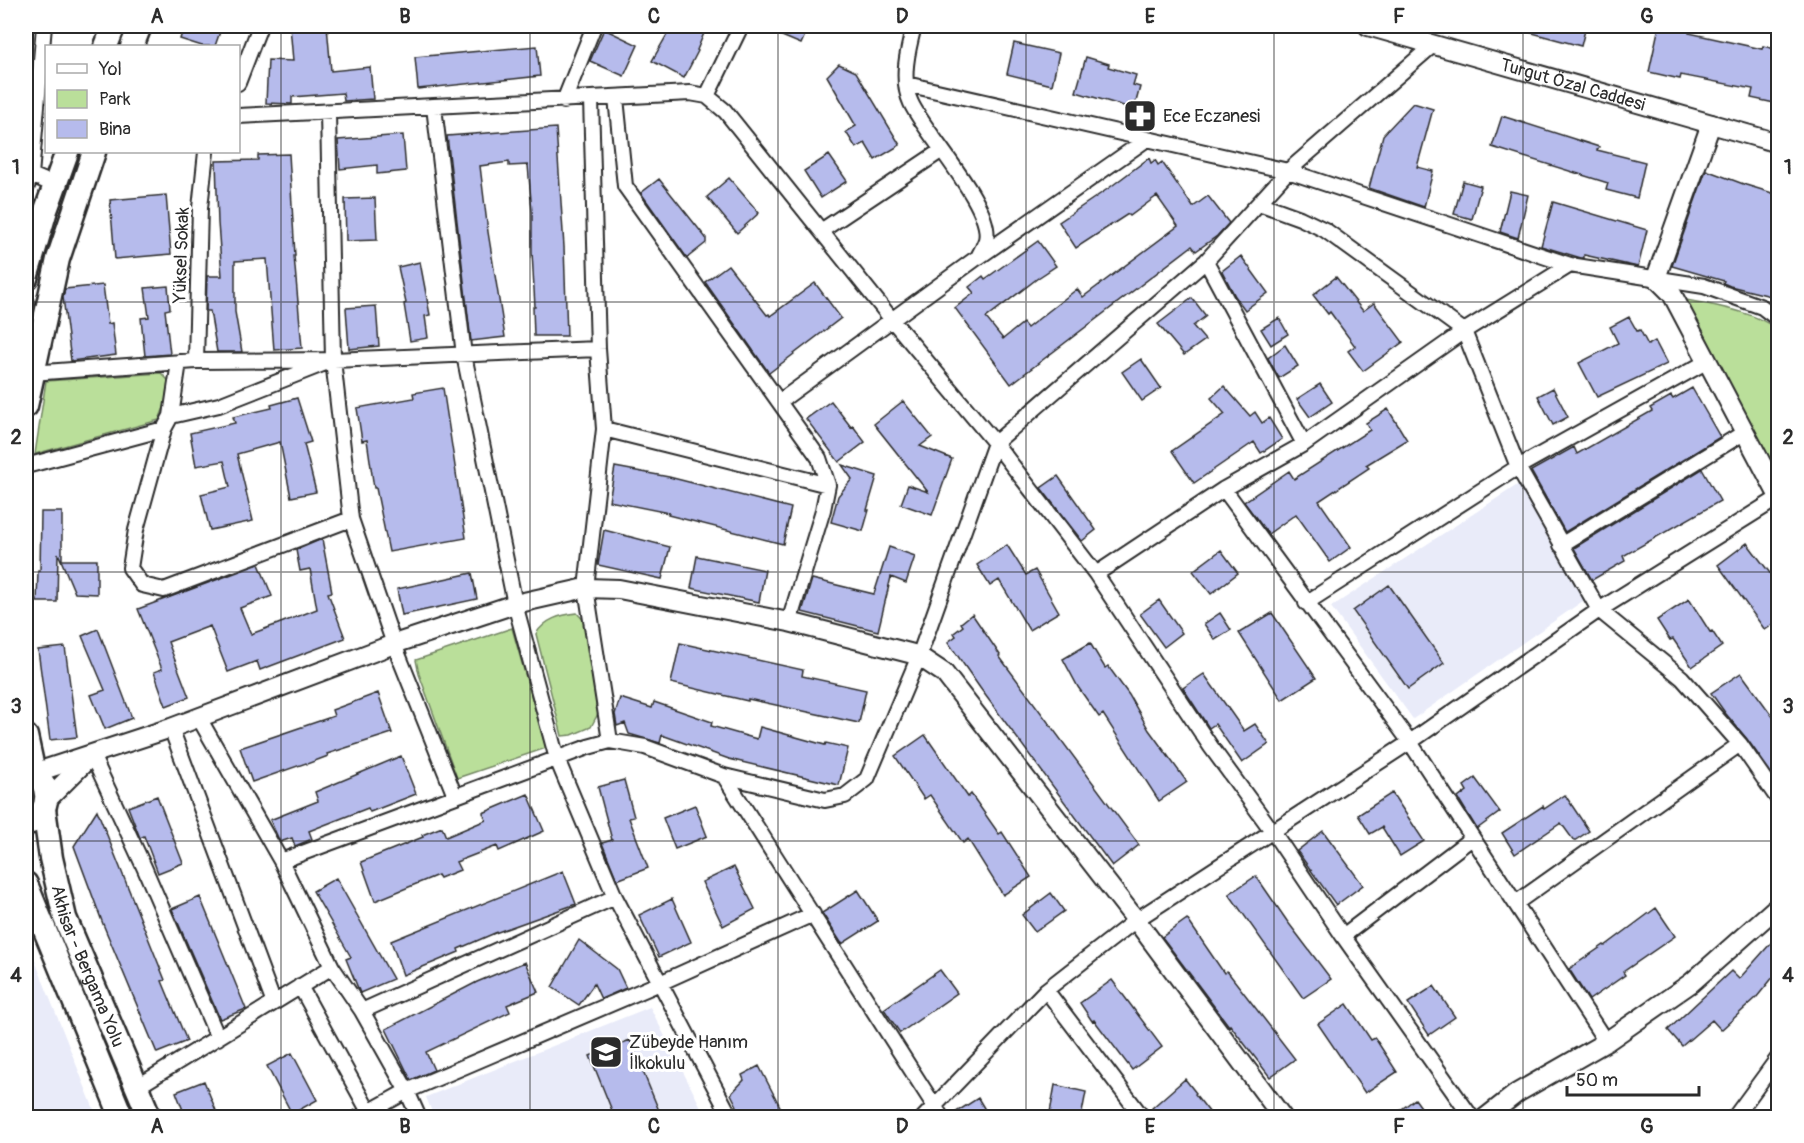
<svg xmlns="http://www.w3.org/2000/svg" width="1804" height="1143" font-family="Pangolin,sans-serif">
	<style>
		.built { fill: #e9ebf9 }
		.green { fill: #badf9a; stroke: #728562; stroke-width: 1.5 }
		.building { fill: #b6bbec; stroke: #2b2b2b; stroke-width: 1.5 }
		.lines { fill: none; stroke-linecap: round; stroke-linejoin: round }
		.minor-casing { stroke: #2b2b2b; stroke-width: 18 }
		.tertiary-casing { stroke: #2b2b2b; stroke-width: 22 }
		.primary-casing { stroke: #2b2b2b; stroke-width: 27 }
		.minor { stroke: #fff; stroke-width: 14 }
		.tertiary { stroke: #fff; stroke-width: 18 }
		.primary { stroke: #fff; stroke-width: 22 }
		.grid { fill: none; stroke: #2b2b2b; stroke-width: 1.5; stroke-opacity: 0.55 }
		.labels { text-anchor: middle; stroke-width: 6; stroke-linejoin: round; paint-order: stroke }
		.street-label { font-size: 18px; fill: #2b2b2b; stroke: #fff }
		.poi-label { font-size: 18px; fill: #2b2b2b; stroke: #fff; text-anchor: start }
		.neatline { fill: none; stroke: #2b2b2b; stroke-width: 2 }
		.grid-label { font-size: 20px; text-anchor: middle; font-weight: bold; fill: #2b2b2b }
	</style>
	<rect width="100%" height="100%" fill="#fff"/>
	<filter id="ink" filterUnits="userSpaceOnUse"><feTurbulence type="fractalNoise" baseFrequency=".0167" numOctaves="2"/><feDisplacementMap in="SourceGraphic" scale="12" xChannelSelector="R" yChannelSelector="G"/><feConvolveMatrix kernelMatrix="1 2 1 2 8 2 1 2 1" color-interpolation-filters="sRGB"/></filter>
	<g filter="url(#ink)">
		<path class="built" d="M1528 478 1593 594 1413 719 1331 607Z
			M26 938 97 1117H26Z
			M650 1007 706 1117H434L426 1097Z"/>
		<path class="green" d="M1681 299C1708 304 1759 312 1778 331V483Z
			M161 373 168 380 165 405 159 420 35 454 46 381Z
			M577 613 587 624 602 706 591 727 572 735 562 736 536 634C545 619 560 615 577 613Z
			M512 628 546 748 457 778 419 674 416 660Z"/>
		<path class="building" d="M184 26H222L215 46H202L180 39Z
			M290 26H327L331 71 370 67 373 99 344 101 343 93 292 97V104L266 103 268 60 293 61Z
			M672 26H707L697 50 698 51 684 78 652 61Z
			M758 26H809L801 44Z
			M1522 26H1586L1581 46 1521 30Z
			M1659 26 1690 30 1689 33 1762 49 1763 46 1779 50V104L1751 98 1753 89 1681 75 1680 79 1649 72Z
			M604 29 638 45 624 76 590 61Z
			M1014 43 1059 53 1052 85 1007 74Z
			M537 46 540 76 418 89 415 57Z
			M1086 57 1109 64 1108 67 1136 75 1133 85 1140 87 1134 109 1076 92Z
			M839 64 856 72 900 145 875 160 865 143 856 148 846 132 856 126 827 76Z
			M1413 103 1433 109 1417 167 1433 171 1424 207 1369 188 1383 135Z
			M1502 116 1599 147 1597 150 1645 162 1637 198 1606 190 1608 183 1492 147Z
			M556 128 564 247 567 336H534L533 307H535L532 252V212L528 165 509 166V162L480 166 488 232 505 337 471 341 447 136Z
			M403 135 406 171 377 174V165L340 169 338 140Z
			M289 154 295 256H294L302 348 274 350 267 259 235 261V312L242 352H217L210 311H206L207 276H222L218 223 216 161 258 160V155Z
			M829 155 847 181 821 198 804 171Z
			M1149 158 1151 163 1155 160 1158 165 1162 162 1193 207 1208 196 1229 223 1217 236 1196 251 1192 246 1011 384 955 308 974 293 969 287 983 276 985 279 1038 241 1056 266 1038 278 986 318 1003 339 1023 323 1027 328 1077 289 1083 297 1178 226 1157 196 1130 216 1128 214 1076 248 1059 222 1109 188Z
			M1706 170 1746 185 1779 195V298L1730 286 1723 283 1724 281 1672 266Z
			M729 178 759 213 737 233 707 197Z
			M659 179 706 238V243L687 258 641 193Z
			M1463 181 1481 186 1472 219 1454 214Z
			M1510 191 1528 195 1518 238 1500 232Z
			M166 195 171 254 115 259 110 200Z
			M375 198 377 240 346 241 345 199Z
			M1553 202 1647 230 1638 267 1584 255V258H1581L1541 246Z
			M1241 256 1268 293 1245 310 1235 296 1222 271Z
			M420 262 430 315 425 316 428 338 410 341 404 304 406 303 398 267Z
			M728 265 767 315 769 314 770 316 815 283 841 318 769 373 705 282Z
			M1336 277 1363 311 1374 303 1403 342 1363 371 1348 351 1355 346 1330 312 1328 314 1313 295Z
			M103 285 108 324 112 323 116 355 71 361 63 297 65 289Z
			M168 286 170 309 165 310 170 354 145 356 141 318 149 317 145 288Z
			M1192 298 1206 316 1193 326 1205 340 1184 355 1158 324Z
			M376 306 379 346 349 349 346 308Z
			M1629 317 1637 331 1640 330 1648 345 1655 341 1667 364 1597 397 1579 363 1618 343 1610 327Z
			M1279 318 1288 334 1271 345 1261 329Z
			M1285 345 1298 366 1279 378 1268 358Z
			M1141 359 1161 388 1142 401 1122 372Z
			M1320 384 1332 402 1310 417 1297 399Z
			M1224 386 1250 416 1255 412 1262 423 1269 418 1282 439 1261 453 1254 442 1194 483 1172 451 1225 414 1211 398Z
			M443 388 466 538 389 552 376 488H374L367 440 362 441 357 408 414 398 413 393Z
			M1553 388 1568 417 1553 425 1538 396Z
			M1692 388 1720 437 1565 532 1531 471 1574 447 1577 454 1652 411 1650 408 1671 396 1673 399Z
			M297 398 311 442 304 444 316 492 291 497 280 442 237 454 253 521 210 530 201 494 230 487 224 461 196 466 190 433 235 423 233 417 272 408 271 405Z
			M831 401 851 427 853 426 865 442 839 462 806 419Z
			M903 401 932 437 920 446 952 459 932 515 901 504 908 485 928 492 874 424Z
			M1388 409 1407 440 1366 465 1369 468 1319 501 1351 547 1330 562 1296 514 1268 534 1244 502 1289 471 1294 479 1370 430 1366 423Z
			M842 465 877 476 867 510H869L863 531 831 522 838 496 852 479Z
			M615 467 669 477 791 508 783 544 668 515 669 513 609 501Z
			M1702 469 1720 501 1623 556 1625 561 1592 580 1574 548Z
			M1058 476 1096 530 1082 541 1041 488Z
			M41 512H62V560H97V594L75 593 58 553 57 602H37L38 571H40Z
			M604 530 670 547 662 579 598 565Z
			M322 539 332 592 328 593 345 638 260 670 257 661 228 672 210 626 168 642 189 697 166 706 154 672 162 669 138 609 259 564 272 596 240 608 251 634 278 624 317 609 310 569 300 571 296 550Z
			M1747 543 1779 585V620L1765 630 1718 565Z
			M1007 545 1026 575 1035 570 1059 612 1029 630 999 580 990 586 977 565Z
			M889 547 915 556 906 583 891 577 878 631 802 612 812 579 874 594Z
			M1221 550 1238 573 1211 594 1193 571Z
			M697 556 765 570 759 602 691 588Z
			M472 573 477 599 402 615 397 589Z
			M1389 585 1444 663 1408 689 1353 611Z
			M1689 599 1710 632 1712 631 1722 646 1692 667 1673 639 1670 640 1657 620Z
			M1159 600 1182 633 1164 647 1140 614Z
			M1220 613 1231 630 1215 640 1204 624Z
			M1272 613 1316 678 1282 700 1239 633Z
			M972 614 1000 655 999 656 1139 845 1112 866 980 688 948 642 956 636 954 633 963 626 961 623Z
			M98 629 132 718 105 729 91 695 105 690 82 636Z
			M680 643 803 670 802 676 866 690 859 723 748 699V701L671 683Z
			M1090 643 1105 668 1108 666 1129 695 1149 730 1187 782 1159 801 1103 714 1099 717 1078 687 1063 659Z
			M65 647 77 737 50 740 38 650Z
			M1741 673 1779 725V784L1747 739 1726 714 1711 693Z
			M1204 674 1244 731 1255 724 1269 744 1242 763 1215 724 1209 728 1183 688Z
			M378 693 392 733 327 754 328 756 307 764 306 763 252 782 240 748 334 716 332 710Z
			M620 698 652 708 654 702 712 722 711 726 757 739 760 727 825 745 826 743 848 748 839 785 729 759 662 735 660 743 629 734 625 723 617 726 615 714Z
			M925 735 968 797 971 794 999 834 1002 832 1031 877 1003 895 968 839 963 843 930 795 924 799 895 756Z
			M401 756 416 794 370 812 368 808 309 831 312 839 295 846 292 838 280 842 270 820 318 801 315 792Z
			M1475 778 1500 812 1477 829 1458 798 1467 791 1464 786Z
			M624 780 634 817 629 818 648 868 617 880 602 843 612 840 598 787Z
			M1392 793 1424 841 1400 856 1382 827 1370 834 1358 815Z
			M528 794 544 831 499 851 497 846 456 862 460 870 440 878 438 875 375 901 361 862 423 837 422 835 442 827 446 837 486 820 483 813Z
			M1565 795 1589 831 1574 841 1561 823 1515 854 1502 833 1543 806 1544 809Z
			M157 796 183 863 158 873 144 836 140 838 128 807Z
			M695 805 707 836 675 849 663 818Z
			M97 810 165 980 162 981 187 1041 157 1053 103 924 74 846Z
			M1323 831 1363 885 1336 905 1297 851Z
			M734 867 755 909 723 926 702 882Z
			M563 871 576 904 495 933 458 949 459 952 435 962 403 975 391 941Z
			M1256 876 1287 921 1331 979 1303 998 1229 894Z
			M336 878 393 979 360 993 346 959 351 957 313 891Z
			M858 890 878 921 842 944 822 913Z
			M1051 893 1064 911 1035 932 1022 915Z
			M200 897 246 1009 220 1019 172 909Z
			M672 899 691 942 659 957 639 915Z
			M1656 908 1675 936 1623 972 1625 975 1589 1000 1569 969 1604 945 1605 946Z
			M1187 919 1224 973 1227 971 1295 1059 1270 1077 1230 1025 1229 1026 1162 937Z
			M1779 934V970L1756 998 1721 1030 1712 1020 1682 1046 1668 1030 1731 971 1739 979Z
			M579 940 617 969 626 988 601 999 594 984 579 1005 552 987Z
			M525 962 538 992 507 1005 510 1012 426 1052 434 1070 411 1080 386 1029 477 982Z
			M940 970 957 993 900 1033 884 1009Z
			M1112 980 1162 1047 1132 1070 1094 1020 1092 1021 1080 1003Z
			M1434 986 1455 1017 1429 1035 1408 1003Z
			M1347 1004 1371 1040 1375 1038 1397 1072 1365 1093 1318 1024Z
			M630 1040 662 1118H615L590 1056Z
			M292 1053 317 1100 292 1114 267 1066Z
			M759 1066 786 1118H743L731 1094 744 1080 742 1075Z
			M1185 1079 1196 1093 1195 1094 1214 1118H1160L1152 1108Z
			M204 1081 219 1118H186L176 1092Z
			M1055 1085 1086 1092 1081 1118H1049Z
			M978 1098 990 1118H951L950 1116Z
			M1415 1099 1429 1118H1390Z"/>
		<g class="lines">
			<g class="minor-casing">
				<path id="minor" d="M238 83 260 26
					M906 84 1288 171 1570 265 1704 286 1762 307 1778 319
					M707 96 741 26
					M616 98 625 186 819 458 828 485 823 510 789 622
					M591 99 598 349 604 429 586 588 610 741
					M564 101 594 26
					M434 107 464 355 515 604 557 759 615 897 731 1118
					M328 112 333 360
					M238 116 690 93 707 96 725 111 893 321 995 443 1096 574 1211 747 1273 832 1343 936 1472 1118
					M26 174 31 175 44 26
					M26 189 31 175 55 185
					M1259 203 1300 218 1325 230 1464 331 1518 467 1599 610 1682 678 1740 744 1778 799
					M821 231 942 150
					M979 257 1147 139
					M1206 261 1304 444
					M196 361 200 208 206 152
					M179 362 171 416 164 429 136 530 130 568 142 585 164 590 351 519
					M31 373 196 361 333 360 598 349
					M779 402 978 257C981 252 984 246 986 240 994 207 925 134 911 103 900 80 908 49 914 26
					M171 416 219 405 333 360 351 519 394 644 455 796
					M604 429 828 485
					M26 466 164 429
					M1224 489 1410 742 1606 1042
					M1561 545 1745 432
					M1096 574 1224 489 1304 444 1464 331 1570 265
					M1306 603 1518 467 1706 362
					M199 718 281 861 332 967 362 1011 407 1091 419 1118
					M171 728 273 1001
					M92 755 144 867 218 1038
					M724 776 942 1118
					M281 861 588 747 610 741 645 747 724 776 825 800 845 796 867 779 919 656 995 443 1206 261 1288 171 1433 45
					M1516 903 1740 744
					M1343 936 1472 838
					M300 986 369 1112
					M1046 990 1143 1118
					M362 1011 615 897
					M137 1087 332 967
					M358 1118 407 1091 660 983 813 914
					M923 1118 1046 990 1136 920 1410 742 1599 610 1778 498
					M1734 1118 1778 1058"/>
			</g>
			<g class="tertiary-casing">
				<g id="tertiary">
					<path id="s1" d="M1368 26 1778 143"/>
					<path d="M1711 124 1656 278 1672 294 1778 495"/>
					<path d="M34 773 171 728 394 644 515 604 586 588 619 589 789 622 917 655 944 673 1136 920 1283 1118"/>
					<path d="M47 800 89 758"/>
					<path d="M1485 1118 1517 1093 1606 1042 1691 983 1778 906"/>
				</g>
			</g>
			<g class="primary-casing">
				<g id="primary">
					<path d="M106 46 114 26"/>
					<path d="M132 46 140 26"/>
					<path d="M26 278 46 210 67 152"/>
					<path d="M26 406 58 259 94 152"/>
					<path d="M26 736 34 773"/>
					<path d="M26 769C53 778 53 815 26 824"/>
					<path id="s2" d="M44 809 51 858 65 918 150 1118"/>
					<path d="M26 884 122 1118"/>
				</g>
			</g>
			<use href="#minor" class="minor"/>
			<use href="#tertiary" class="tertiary"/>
			<use href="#primary" class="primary"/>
		</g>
	</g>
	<path class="grid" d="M281 26V1118M530 26V1118M778 26V1118M1026 26V1118M1274 26V1118M1523 26V1118M26 302H1778M26 572H1778M26 841H1778"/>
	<defs>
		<g id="pharmacy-square" transform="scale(1.725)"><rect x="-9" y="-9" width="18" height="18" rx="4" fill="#2b2b2b" stroke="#fff"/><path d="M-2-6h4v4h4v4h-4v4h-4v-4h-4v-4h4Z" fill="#fff"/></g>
		<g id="school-square" transform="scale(1.725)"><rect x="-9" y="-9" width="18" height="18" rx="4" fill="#2b2b2b" stroke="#fff"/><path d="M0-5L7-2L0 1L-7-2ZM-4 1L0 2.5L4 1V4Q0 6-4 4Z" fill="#fff"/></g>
	</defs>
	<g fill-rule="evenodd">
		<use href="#pharmacy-square" x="1140" y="116"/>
		<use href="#school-square" x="606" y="1052"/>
	</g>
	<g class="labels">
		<g class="street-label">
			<text dy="6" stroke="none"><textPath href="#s1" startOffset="213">Turgut Özal Caddesi</textPath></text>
			<text transform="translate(181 255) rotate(-88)" y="6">Yüksel Sokak</text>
			<text dy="6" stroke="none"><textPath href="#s2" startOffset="164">Akhisar - Bergama Yolu</textPath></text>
		</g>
		<g class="poi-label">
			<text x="1163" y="122">Ece Eczanesi</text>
			<text x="629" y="1048">Zübeyde Hanım<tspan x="629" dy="21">İlkokulu</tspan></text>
		</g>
	</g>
	<rect width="1804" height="1143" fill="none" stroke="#fff" stroke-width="66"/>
	<rect x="45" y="45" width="195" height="108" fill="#ffffff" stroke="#aaaaaa" stroke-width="1.5"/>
	<rect x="57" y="64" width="30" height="9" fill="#ffffff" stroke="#aaaaaa" stroke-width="1.5"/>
	<text x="99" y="75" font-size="18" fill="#2b2b2b">Yol</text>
	<rect x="57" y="90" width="30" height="18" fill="#badf9a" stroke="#aaaaaa" stroke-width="1.5"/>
	<text x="99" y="105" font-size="18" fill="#2b2b2b">Park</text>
	<rect x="57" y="120" width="30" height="18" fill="#b6bbec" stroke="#aaaaaa" stroke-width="1.5"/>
	<text x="99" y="135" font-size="18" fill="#2b2b2b">Bina</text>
	<path d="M1567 1086v9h132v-9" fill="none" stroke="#2b2b2b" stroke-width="3"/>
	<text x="1576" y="1086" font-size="18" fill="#2b2b2b" stroke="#ffffff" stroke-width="4.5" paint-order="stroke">50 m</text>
	<rect x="33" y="33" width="1738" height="1077" class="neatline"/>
	<g class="grid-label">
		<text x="157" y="23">A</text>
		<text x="405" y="23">B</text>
		<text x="654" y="23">C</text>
		<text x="902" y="23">D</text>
		<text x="1150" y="23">E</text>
		<text x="1399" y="23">F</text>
		<text x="1647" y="23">G</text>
		<text x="16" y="174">1</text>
		<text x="1788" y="174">1</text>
		<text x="16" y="444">2</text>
		<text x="1788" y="444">2</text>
		<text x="16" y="713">3</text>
		<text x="1788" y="713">3</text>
		<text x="16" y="982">4</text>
		<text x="1788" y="982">4</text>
		<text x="157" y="1133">A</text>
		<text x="405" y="1133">B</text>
		<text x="654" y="1133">C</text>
		<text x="902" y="1133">D</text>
		<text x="1150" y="1133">E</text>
		<text x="1399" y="1133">F</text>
		<text x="1647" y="1133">G</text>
	</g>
</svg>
